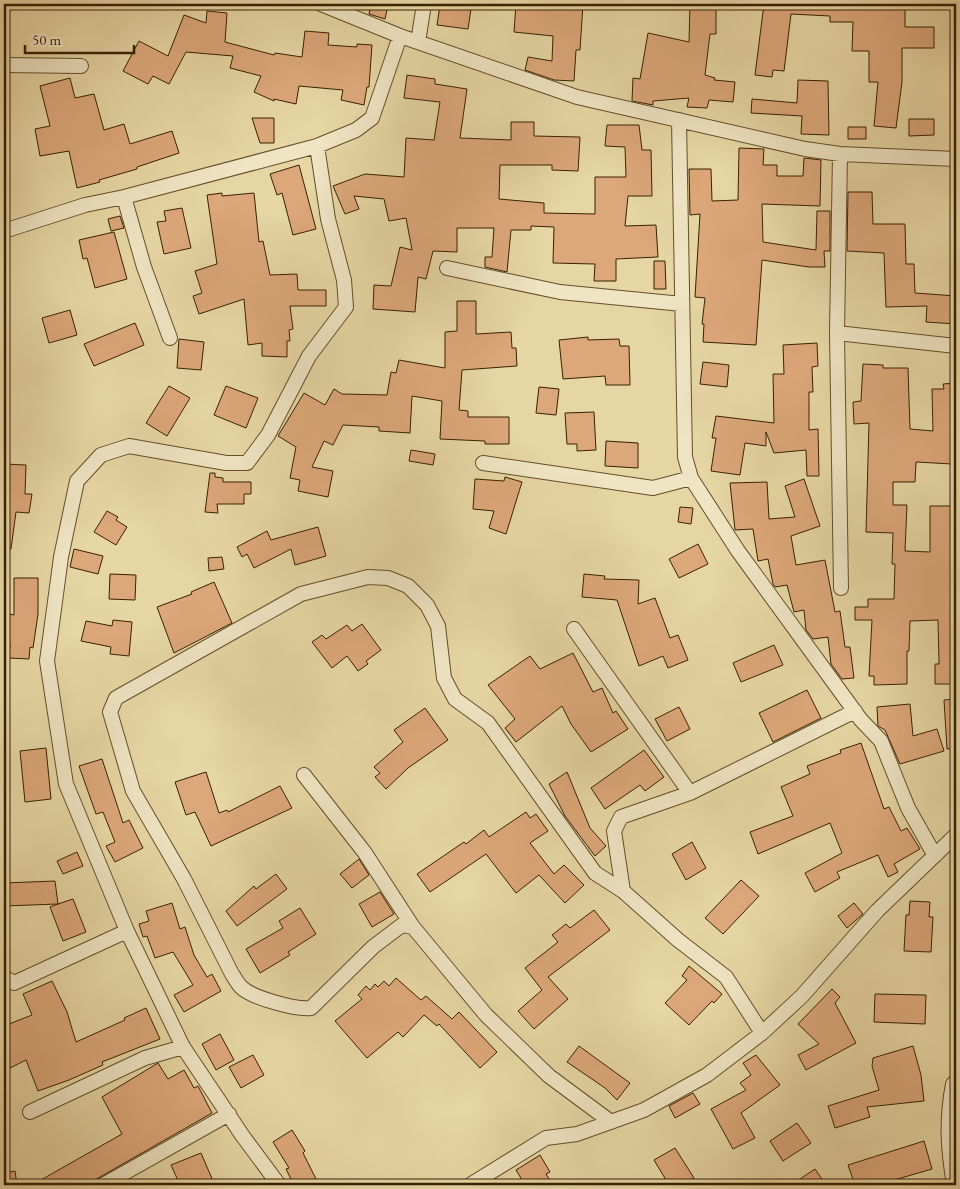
<svg xmlns="http://www.w3.org/2000/svg" width="960" height="1189" font-family="'EB Garamond',serif">
	<style>
		.building { fill: #dca779; stroke: #382101 }
		.lines { fill: none; stroke-linecap: round; stroke-linejoin: round }
		.street-casing { stroke: #644e2a; stroke-width: 16 }
		.street { stroke: #efe4c3; stroke-width: 14 }
	</style>
	<rect width="100%" height="100%" fill="#e6d6a3"/>
	<filter id="stains"><feTurbulence type="fractalNoise" baseFrequency=".004" numOctaves="4"/><feColorMatrix values="0 0 0 0 .2 0 0 0 0 .09 0 0 0 0 .02 0 0 0 .5 -.17"/></filter>
	<radialGradient id="worn" r=".72"><stop offset=".6" stop-color="#630" stop-opacity="0"/><stop offset="1" stop-color="#630" stop-opacity=".3"/></radialGradient>
	<path class="building" d="M371 4 388 5 385 19 369 14Z
		M516 4H583L580 50H576L574 81 554 80 525 70 528 57 552 61 553 36 514 32Z
		M690 4H716V34H710L705 75 715 78 714 80 735 82 733 102 709 100 707 108 687 107 689 98 653 101V105L632 101 633 78 640 79 648 33 689 42Z
		M764 4H905V27H934V48H902V82L896 128 874 126 878 82H869V51H852L853 22H830V16L791 14 784 71 773 70 772 77 755 75Z
		M440 5 471 9 468 29 437 25Z
		M207 11 227 13 225 42 274 55 275 53 302 57 305 31 329 33 328 45 357 47V44L372 45 369 87H367L364 105 341 100 343 90 299 86 296 104 274 99V101L254 92 261 76 230 68 233 56 186 52 169 84 153 76 148 84 123 71 139 41 168 56 184 15 206 23Z
		M407 75 435 79V84L467 89 460 138 511 140V122H534V136L580 137 578 171 552 170V165H500L499 199 544 203V213L595 214V177H626L625 147 605 146 607 125H639L642 150H651L652 196H628L625 226 656 225 658 257 616 259V281H594L595 264 553 263 554 227 531 226V230H511L507 272 485 267V257H492L494 228H457V252L433 251 426 279 418 277 415 312 373 309 374 285 391 286 400 247 412 250 406 218 389 221 384 199 354 196 359 209 345 214 333 186 365 174 404 177 406 138 434 140 440 102 404 98Z
		M70 78 75 98 94 94 104 130 124 124 130 144 172 131 179 153 137 167V169L99 180 100 182 77 188 69 151 40 156 35 129 50 126 40 86Z
		M798 80 828 81 829 135 801 134 802 116 751 113 752 99 797 103Z
		M252 118H274V143H260Z
		M909 119H934V135L909 136Z
		M848 127H866V139H848Z
		M739 148 764 149 763 165H777V176H803L804 158 821 160 820 206 762 204 763 242 816 250 817 211H830V251H824L825 267H809L762 260 756 345 703 342 704 324H702L705 298 695 297 700 214 690 215 689 169H711L712 201 738 200Z
		M299 165 316 229 293 235 282 193 277 195 270 174Z
		M848 192H872L873 224H905L906 264H914L915 293 956 296V324L926 322 927 306 886 307 884 253 847 251Z
		M222 193V196L254 193 259 242 263 241 270 275 297 274 298 290H326V306H290L293 329 289 330 290 341H287V357L262 356V343L248 345 244 299 199 314 193 296 202 293 195 271 217 264 207 195Z
		M182 208 191 248 164 254 157 222 166 221 164 211Z
		M120 216 124 228 111 231 108 219Z
		M114 232 127 279 95 288 87 258 83 259 79 240Z
		M654 261H665L666 289H654Z
		M457 301H476V334L511 332 512 348H516L517 366 462 370 459 410 468 411V417H509V444H485V441L440 439 442 401 412 396 410 433 379 431V427L343 425 333 445 324 441 312 467 333 471 328 497 298 491 300 480 290 478 296 447 278 436 304 393 325 405 334 389 342 394 387 395 391 372 396 373 399 360 445 368V332L457 331Z
		M70 310 77 335 49 343 42 318Z
		M135 323 144 345 94 366 84 344Z
		M588 337V340L619 339 620 346H629L630 385H606L605 376 563 379 559 340Z
		M179 339 204 342 201 370 177 368Z
		M817 343 818 366 812 367 813 392H809V430L818 429 819 476H807L806 450 774 453 766 432V446L745 443 740 475 711 471 716 438H712L716 416 774 423 773 374H784L783 345Z
		M703 362 729 365 727 387 700 384Z
		M863 364 883 365V368H908L910 429 933 431 932 389H944L943 384 956 383V423H953L952 464 916 462 915 482H893V505H907L905 551 930 552V506H956V544H952L954 588H956V684H935V664H939L938 620 910 621 909 651H907V684L874 685V676H869L872 620H855V607H868V599H894L895 564H892L893 533 866 532 869 423 854 424 853 402 861 401Z
		M169 386 190 398 167 436 146 423Z
		M226 386 258 398 246 428 214 415Z
		M539 387 559 389 556 415 536 413Z
		M594 412 596 450 577 451V444H567L565 413Z
		M606 441 638 443V468L605 466Z
		M411 450 435 454 433 465 409 461Z
		M4 464 26 465 25 494H32L29 513 16 512 11 549 4 548Z
		M210 473H215V477L223 478V482H251V494H244V504H217L218 513 205 512Z
		M505 477 522 482 506 534 489 528 494 511 473 509 475 479 504 481Z
		M804 479 820 526 791 536 796 565 825 560 835 612 840 611 845 647H850L854 678 842 679 831 664 828 637 813 639 806 630 804 610 794 612 787 585 775 587 773 584 768 559 758 561 753 529 735 530 730 483 767 482 769 519 795 517 785 486Z
		M680 507 693 508 691 524 678 522Z
		M107 511 118 517 116 520 127 527 116 545 94 532Z
		M318 527 326 556 295 565 291 549 254 568 247 554 242 557 237 547 267 531 271 540Z
		M698 544 708 564 679 578 669 559Z
		M74 549 103 556 98 574 70 567Z
		M222 557 224 569 209 571 208 558Z
		M110 574 136 575 135 600 109 599Z
		M584 574 605 576 604 579 639 580 638 604 655 598 670 638 678 635 688 660 668 668 663 656 639 666 617 600 582 597Z
		M14 578H38V614L33 648 30 647 29 659 9 658 10 644H5L10 614 14 615Z
		M214 582 232 623 174 653 157 607 192 594 191 592Z
		M113 620 132 622 129 656 110 654 111 647 81 641 86 621 112 626Z
		M362 624 381 650 366 661 368 664 358 671 347 656 332 668 312 642 322 635 326 639 347 625 352 631Z
		M774 645 783 665 741 682 733 663Z
		M573 653 593 692 602 688 613 713 616 711 628 729 591 752 571 724 562 706 516 742 505 728 515 719 488 685 530 656 540 669Z
		M807 690 821 718 773 742 759 713Z
		M956 699V749H947L944 700Z
		M910 704 913 736 937 729 944 751 900 764 885 730 878 726 877 707Z
		M679 707 690 729 667 741 655 719Z
		M425 708 448 740 408 768 386 789 375 777 380 773 374 767 403 742 394 730Z
		M861 743 884 809 889 807 901 831 907 828 920 849 894 864 898 872 888 877 878 855 837 872 840 878 815 892 805 873 842 853 830 823 758 854 750 832 793 816 781 787 810 774 807 766 841 753 840 750Z
		M46 748 51 799 25 802 20 751Z
		M644 750 664 777 645 791 640 785 605 809 591 788Z
		M102 759 123 823 129 820 143 848 115 862 106 846 115 842 103 812 96 814 79 766Z
		M206 772 219 813 227 810 228 812 280 786 292 808 211 846 195 812 186 815 175 782Z
		M567 772 590 828 606 846 595 856 565 816 549 784Z
		M526 812 530 818 536 814 548 831 530 843 554 874 564 865 584 885 565 903 539 875 516 893 486 854 430 892 417 874 464 842 466 844 484 830 489 837Z
		M692 842 706 868 686 880 672 854Z
		M77 852 83 866 63 874 57 861Z
		M359 859 369 875 352 888 340 874Z
		M276 874 287 889 237 926 226 911 254 886 256 889Z
		M741 880 759 896 723 934 705 918Z
		M55 881 58 904 73 899 86 932 63 941 50 907 58 904 4 906V883Z
		M380 892 394 914 372 927 359 904Z
		M910 901 930 902 929 917H933L931 952 904 951 906 915H909Z
		M172 903 180 929 185 927 194 955 207 977 212 974 221 991 184 1012 174 995 193 985 173 952 155 958 147 936 143 937 139 924 149 921 146 911Z
		M854 903 863 914 847 928 838 916Z
		M300 908 316 934 288 952 290 955 260 973 246 949 283 928 279 921Z
		M594 910 610 930 548 977 568 999 534 1029 518 1011 542 990 525 968 558 942 552 935 566 924 570 928Z
		M689 966 722 994 714 1003 712 1001 689 1025 665 1003 687 980 682 976Z
		M396 978 421 1000 426 996 452 1019 459 1012 497 1052 480 1068 439 1024 437 1026 424 1015 403 1037 398 1032 367 1058 335 1021 362 999 358 995 366 986 370 990 375 984 378 987 384 981 389 986Z
		M52 981 67 1012 76 1042 125 1020 124 1018 146 1008 160 1039 102 1062 103 1065 69 1080 38 1091 26 1060 4 1071V1026L32 1015 23 994Z
		M832 989 840 997 835 1003 856 1043 806 1070 798 1055 819 1044 798 1024Z
		M875 994 926 995 925 1024 874 1022Z
		M220 1034 234 1060 216 1070 202 1044Z
		M579 1046 630 1083 617 1100 605 1088 567 1062Z
		M913 1046 921 1075 924 1101 867 1107 870 1117 835 1128 828 1106 879 1090 872 1066 873 1058Z
		M253 1055 264 1075 241 1088 229 1067Z
		M756 1055 780 1085 741 1113 755 1138 733 1149 711 1109 746 1090 740 1083 751 1075 743 1063Z
		M158 1063 168 1079 184 1070 194 1088 198 1086 212 1113 86 1185H32L122 1134 102 1097Z
		M693 1093 700 1104 675 1118 669 1106Z
		M797 1123 811 1143 783 1161 770 1141Z
		M292 1130 305 1151 303 1153 317 1181 307 1185H294L286 1169 289 1168 273 1142Z
		M924 1141 932 1169 877 1185H855L848 1165Z
		M675 1148 694 1178 682 1185H669L654 1160Z
		M201 1153 213 1181 201 1185H180L171 1165Z
		M540 1155 550 1172 546 1174 553 1185H525L516 1170Z
		M815 1169 826 1185H791Z
		M15 1171 17 1185H4V1173Z"/>
	<g class="lines">
		<g class="street-casing">
			<path id="street" d="M321 4 400 36 577 97 805 149 840 154 956 159
				M418 42 424 4
				M4 65 81 66
				M679 120 685 457 691 478 738 551 861 720 881 741 908 808 934 854
				M840 154 837 333 841 588
				M124 197 144 267 170 338
				M4 231 85 205 124 197 317 146 356 130 372 118 400 36
				M447 268 560 292 682 304
				M837 333 956 346
				M483 463 653 488 691 478
				M574 629 690 793
				M304 775 365 853 413 927
				M623 891 614 831 621 817 690 793 855 711
				M4 977 14 983 127 931
				M30 1112 145 1058 183 1047
				M611 1122 549 1076 486 1015 413 927 402 925 373 947 311 1008C297 1010 252 998 241 987 237 983 235 978 232 974L184 879 133 791 110 712 116 698 301 594 368 577 388 578 408 586 427 605 438 626 444 678 455 699 488 723 595 873 623 891 678 940 726 977 762 1033
				M103 1185 229 1114
				M279 1185 242 1135 183 1047 127 931 66 784 47 661 61 557 77 481 101 455 129 446 226 463H247L268 435 309 356 346 307 344 280 328 219 317 146
				M470 1185 546 1138 577 1134 644 1110 707 1075 762 1033 802 996 877 911 956 835
				M954 1185C948 1149 946 1121 953 1084L956 1082"/>
		</g>
		<use href="#street" class="street"/>
	</g>
	<rect width="960" height="1189" fill="none" stroke="#e6d6a3" stroke-width="20"/>
	<rect x="5" y="5" width="950" height="1179" fill="none" stroke="#382101" stroke-width="2.5"/>
	<rect x="10" y="10" width="940" height="1169" fill="none" stroke="#382101"/>
	<path d="M25 45v8h109v-8" fill="none" stroke="#382101" stroke-width="2.5"/>
	<text x="32" y="45" font-size="15" fill="#382101" stroke="#efe4c3" stroke-width="4" paint-order="stroke">50 m</text>
	<rect width="100%" height="100%" filter="url(#stains)"/>
	<rect width="100%" height="100%" fill="url(#worn)"/>
</svg>
